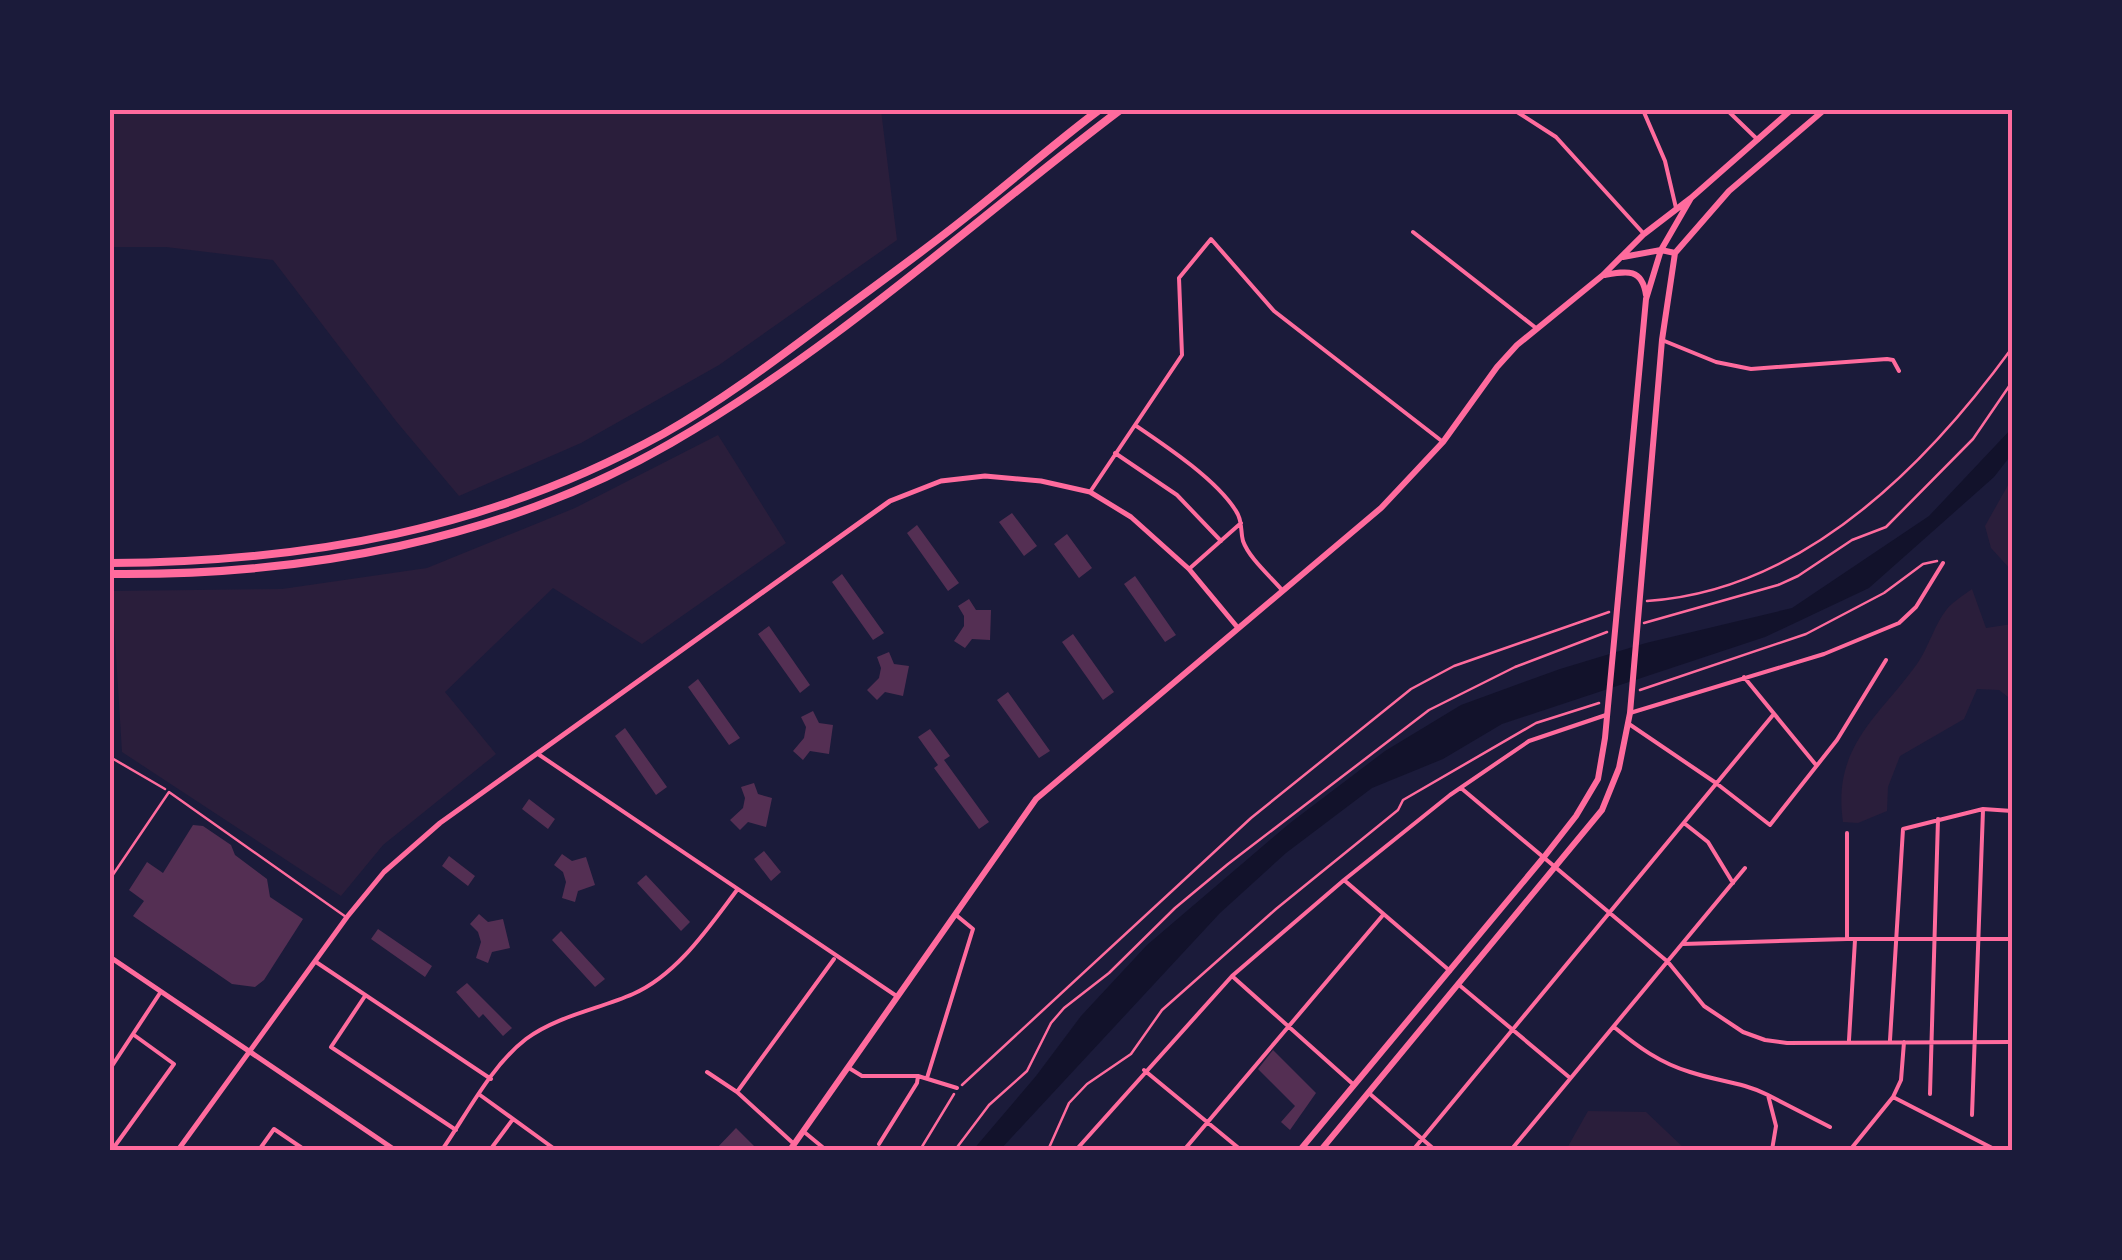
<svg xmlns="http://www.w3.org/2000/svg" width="2122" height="1260" font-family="'Work Sans',sans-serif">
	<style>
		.green { fill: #2a1e3b }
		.water { fill: #12122b }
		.building { fill: #542f53 }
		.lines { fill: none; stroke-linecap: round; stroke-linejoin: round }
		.path { stroke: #ff6b9d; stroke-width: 2.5 }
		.service { stroke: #ff6b9d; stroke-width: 2.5 }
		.minor { stroke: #ff6b9d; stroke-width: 4 }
		.secondary { stroke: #ff6b9d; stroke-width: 5 }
		.primary { stroke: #ff6b9d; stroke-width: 6 }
		.motorway { stroke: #ff6b9d; stroke-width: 8 }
		.neatline { fill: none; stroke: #ff6b9d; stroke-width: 4 }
	</style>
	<rect width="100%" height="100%" fill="#1b1b3a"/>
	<path class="green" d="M110 110H881L897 240 719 365 581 443 459 496 396 421 273 260 166 247H110Z
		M718 435 786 543 642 644 553 588 445 692 496 754 383 845 341 896 122 752 112 591 282 589 427 568 575 508Z
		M2012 478V571L1991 548 1985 526Z
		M1972 589 1986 628 2012 624V700L1999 690 1977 689 1964 719 1900 756 1888 787 1887 811 1858 823 1843 822C1832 746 1879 717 1917 664 1929 647 1934 625 1947 609 1954 601 1964 595 1972 589Z
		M1588 1111 1646 1112 1686 1150H1566Z"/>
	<path class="water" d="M2012 428V454L1994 477 1869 588 1765 637 1502 724 1443 759 1372 788 1286 853 1220 913 1000 1150H973L1036 1076 1081 1016 1147 945 1290 823 1385 751 1461 705 1560 669 1646 643 1792 608 1929 516Z"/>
	<path class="building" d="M1012 513 1037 546 1024 556 999 522Z
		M917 525 959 583 948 591 907 533Z
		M1067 534 1092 568 1079 578 1054 544Z
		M842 574 884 633 873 640 832 582Z
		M1135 576 1176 635 1165 642 1124 584Z
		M969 599 976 610H991L990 640 972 639 965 648 954 641 964 626V616L958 606Z
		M769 626 810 685 800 693 758 634Z
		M1073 634 1114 692 1103 700 1062 642Z
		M889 652 894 664 909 666 903 696 885 692 877 700 867 690 879 678 881 668 877 657Z
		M698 679 740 738 729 745 688 687Z
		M1008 692 1050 751 1039 758 997 700Z
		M813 711 819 723 833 725 829 754 810 751 803 760 793 751 804 738 806 727 801 717Z
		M625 728 667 787 656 795 615 736Z
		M930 729 950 756 944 760 989 822 979 829 934 768 938 765 918 737Z
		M754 783 758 794 772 798 766 827 748 822 740 830 730 820 743 808 745 798 741 787Z
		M529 799 555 819 548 829 522 809Z
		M193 825 203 826 231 845 235 855 267 879 270 897 303 919 264 980 255 987 232 984 133 916 144 901 129 890 147 862 163 873Z
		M764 851 781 872 771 881 754 859Z
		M562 854 572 861 586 857 595 885 578 891 575 902 562 898 566 882 563 872 554 865Z
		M449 856 475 876 468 886 442 866Z
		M646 875 690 922 681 931 637 883Z
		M479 914 488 922 503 919 510 948 492 952 488 963 476 958 481 942 478 932 470 924Z
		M378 929 432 966 425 977 371 939Z
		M561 931 605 979 595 987 552 940Z
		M467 983 512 1028 503 1036 483 1014 479 1018 456 992Z
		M1273 1050 1316 1093 1290 1130 1281 1122 1295 1106 1258 1069Z
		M736 1128 755 1147 752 1150H715Z"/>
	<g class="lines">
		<path class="path" d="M1647 601C1802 591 1926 466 2012 348
			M1644 623 1778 585 1798 576 1852 540 1886 527 1973 439 2012 382
			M1640 690 1806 634 1884 593 1923 564 1937 561
			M110 757 165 789
			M962 1085 1251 818 1411 689 1454 666 1609 612
			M920 1150 954 1094
			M955 1150 989 1105 1027 1071 1051 1023 1064 1008 1109 973 1175 908 1228 864 1429 710 1515 667 1607 632
			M1048 1150 1069 1103 1087 1084 1131 1054 1162 1010 1276 909 1398 810 1403 800 1536 723 1599 703"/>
		<path class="service" d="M110 879 169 792 346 917"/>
		<path class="minor" d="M1514 110 1556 137 1644 234
			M1643 110 1665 161 1676 208
			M1727 110 1758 140
			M1413 232 1536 328
			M1662 340 1716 362 1751 369 1887 359 1893 360 1899 371
			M1135 425 1182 355 1179 278 1211 239 1274 311 1443 442
			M1115 453 1177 495 1221 541
			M1090 492 1135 425C1166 446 1217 480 1236 511 1243 521 1240 530 1243 541 1249 558 1270 576 1282 590
			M1189 569 1241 523
			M1744 677 1816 765
			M1630 713 1824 654 1899 623 1916 607 1943 563
			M1629 724 1716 783 1770 825 1837 740 1886 660
			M538 754 895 995
			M1461 788 1668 962 1704 1006 1743 1032 1765 1040 1787 1043 2012 1042
			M1684 823 1708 842 1733 883
			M1344 880 1450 971
			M1847 939V833
			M1683 944 1847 939H2012
			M316 962 491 1079
			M1232 976 1354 1085
			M1458 984 1569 1077
			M365 996 331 1047 456 1130
			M1614 1027C1638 1047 1660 1063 1690 1072 1716 1081 1743 1082 1768 1095L1776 1126 1772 1150
			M1849 1040 1855 940
			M1890 1040 1903 829 1983 809 2012 811
			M849 1068 862 1076H918L957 1088
			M110 1069 160 993
			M1144 1070 1241 1150
			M707 1072 737 1092 794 1144
			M927 1078 973 929 956 915
			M737 1092 834 959
			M1370 1094 1435 1150
			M1930 1094 1938 819
			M480 1095 556 1150
			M1768 1095 1830 1127
			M1893 1097 1996 1150
			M1972 1115 1983 810
			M803 1131 826 1150
			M879 1144 917 1083 918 1076
			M1772 1148 1787 1150
			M112 1150 174 1064 134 1035
			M259 1150 274 1129 305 1150
			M442 1150C467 1114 491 1066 526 1039 557 1016 599 1009 633 994 677 975 709 927 737 890
			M490 1150 513 1119
			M1076 1150 1232 976 1344 880 1450 795 1529 741 1606 715
			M1184 1150 1383 915
			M1413 1150 1773 715
			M1511 1150 1745 868
			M1850 1150 1893 1097 1901 1080 1904 1042"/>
		<path class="secondary" d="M110 957 395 1150
			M178 1150 347 917 384 872 440 823 890 501 941 481 985 476 1041 481 1090 492 1131 517 1189 569 1238 628"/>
		<path class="primary" d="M1623 257 1661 250 1675 253
			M1605 275C1627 271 1642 268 1646 295
			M790 1150 1036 799 1381 508 1443 442 1497 367 1517 345 1603 275 1644 234 1691 198
			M1300 1150 1544 857 1576 816 1598 779 1605 738 1646 299 1661 250 1691 198 1791 110
			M1321 1150 1602 810 1619 768 1630 713 1662 340 1675 253 1729 191 1824 110"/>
		<path class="motorway" d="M110 563C307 562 489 530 663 434 720 402 773 362 825 323 873 287 923 252 970 214 1013 180 1055 143 1099 110
			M110 574C303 576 502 541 671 443 833 350 972 222 1120 110"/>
	</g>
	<rect width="2122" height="1260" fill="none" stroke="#1b1b3a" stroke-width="225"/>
	<rect x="112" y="112" width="1898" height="1036" class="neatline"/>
</svg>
